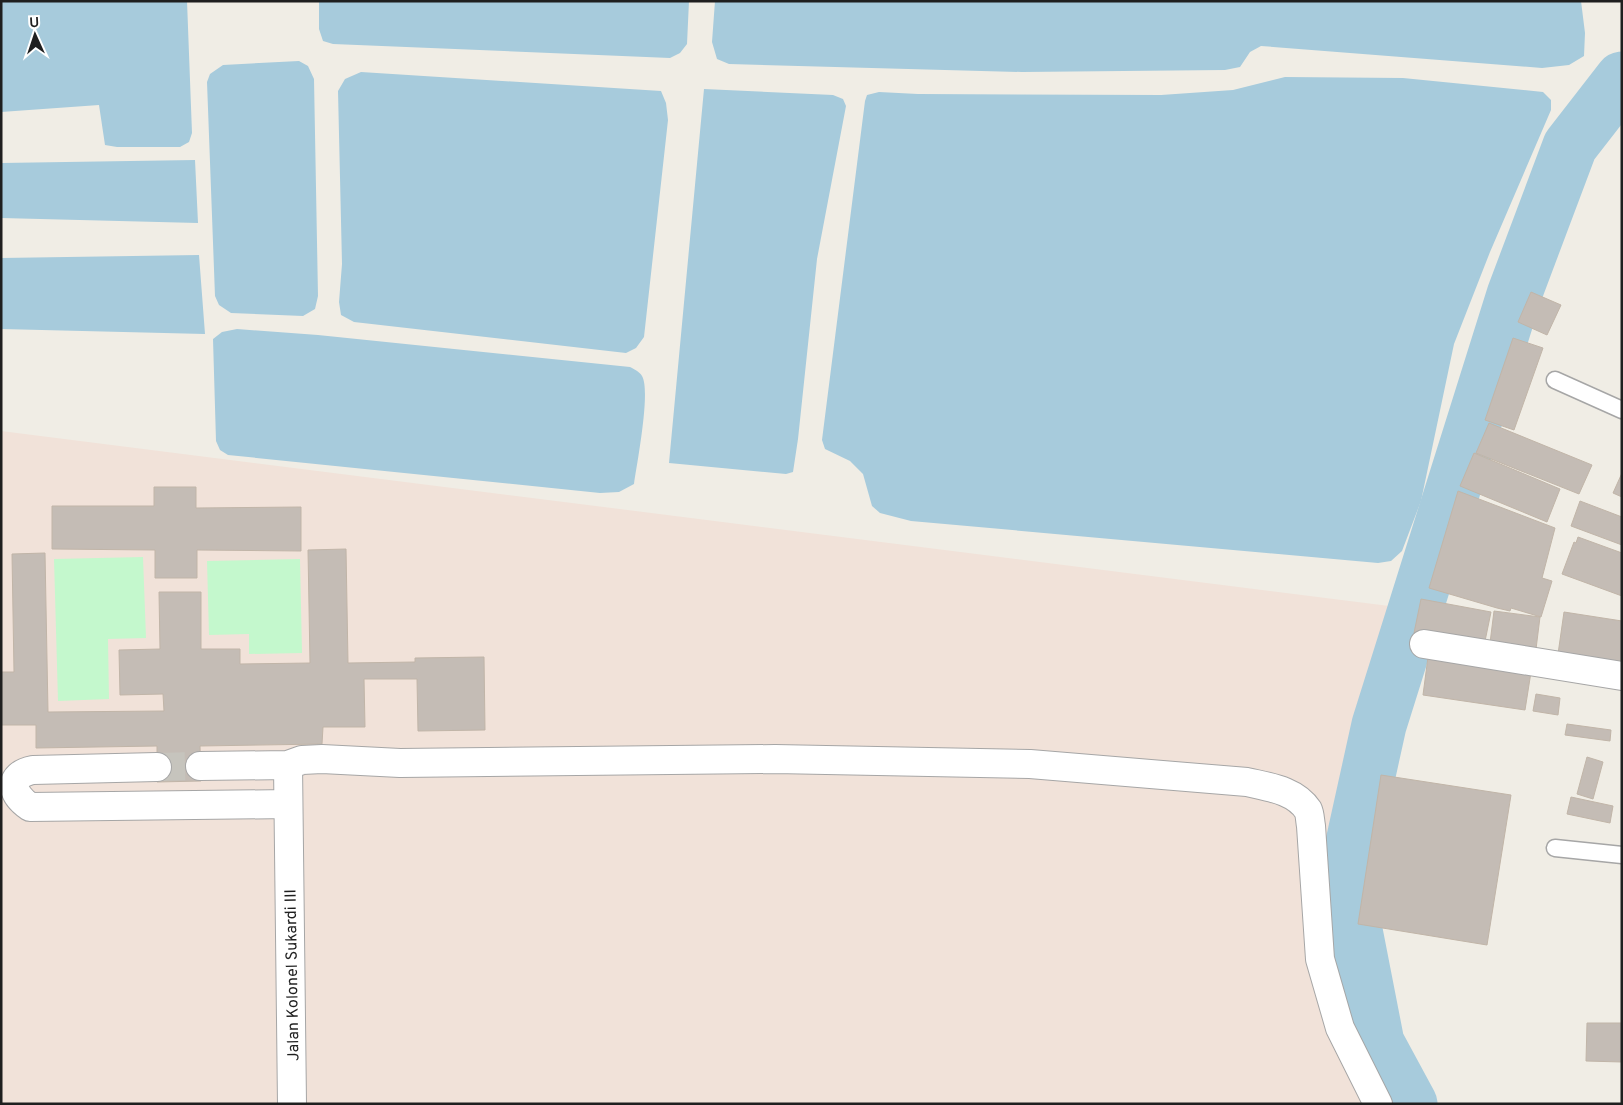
<svg xmlns="http://www.w3.org/2000/svg" width="1623" height="1105" font-family="Overpass,sans-serif">
	<style>
		.military { fill: #f1e2d9 }
		.park { fill: #c4f8cd }
		.water { fill: #a7cbdc }
		.lines { fill: none; stroke-linecap: round; stroke-linejoin: round }
		.river { stroke: #a7cbdc; stroke-width: 55 }
		.building { fill: #c4bcb5; stroke: #c1b5a8 }
		.street-tunnel { stroke: #c6c4bd; stroke-width: 28; stroke-dasharray: 28 14; stroke-linecap: butt }
		.lane-casing { stroke: #a6a6a6; stroke-width: 19 }
		.street-casing { stroke: #a6a6a6; stroke-width: 30 }
		.lane { stroke: #fff; stroke-width: 16 }
		.street { stroke: #fff; stroke-width: 28 }
		.labels { text-anchor: middle; stroke-width: 5; stroke-linejoin: round; paint-order: stroke }
		.street-label { font-size: 16px; fill: #1f1f1f; stroke: #fff }
	</style>
	<rect width="100%" height="100%" fill="#f0ede5"/>
	<path class="military" d="M1 431 1413 609 1354 830 1365 930 1415 1071 1431 1104H1Z"/>
	<path class="park" d="M143 557 146 638 108 639 109 699 58 701 54 559Z
		M300 559 302 653 249 654V634L209 635 207 561Z"/>
	<path class="water" d="M1 1H187L192 133 189 142 180 147H117L105 145 99 105 1 112Z
		M319 1H689L687 44 680 53 670 58 333 44 323 41 319 29Z
		M715 1H1581L1585 33 1584 56 1569 65 1542 68 1261 46 1250 52 1240 67 1225 70 1022 72 729 64 717 59 712 42Z
		M299 61 308 66 314 79 318 296 315 309 303 316 231 313 219 305 215 296 207 82 210 74 223 65Z
		M361 72 661 91 666 103 668 120 644 337 636 348 626 353 354 322 341 315 339 302 342 264 338 91 345 79Z
		M1285 77 1403 78 1543 92 1551 100V110L1490 252 1454 344 1421 501 1402 551 1391 561 1378 563 911 521 880 513 872 506 863 474 850 461 825 449 822 440 865 101 867 95 879 92 918 94 1161 95 1233 90Z
		M704 89 833 95 843 99 846 106 817 259 798 439 793 472 786 474 669 463Z
		M195 160 198 223 1 218V163Z
		M199 255 205 334 1 329V258Z
		M237 329 318 335 630 367C634 369 640 372 642 376 651 391 637 463 634 484L619 492 600 493 228 455 220 450 216 441 213 339 222 332Z"/>
	<g class="lines">
		<path class="river" d="M1410 1104 1377 1043 1345 879 1379 725 1514 295 1570 146 1622 79"/>
	</g>
	<path class="building" d="M1531 292 1561 305 1547 335 1518 322Z
		M1513 338 1543 348 1514 430 1485 420Z
		M1489 423 1592 465 1579 494 1476 453Z
		M1474 453 1560 489 1547 522 1460 486Z
		M1622 473V497L1613 493Z
		M154 487H196V508L301 507V551L197 550V578H155V550L52 549V506H154Z
		M1458 491 1555 528 1542 578 1552 581 1541 617 1511 608 1510 611 1497 608 1429 588Z
		M1580 501 1622 517V545L1571 526Z
		M1578 537 1622 553V596L1562 574 1574 542 1576 543Z
		M346 549 348 663 415 662V658L484 657 485 730 418 731 417 679H364L365 727H323L322 744 200 746 201 781 157 782V746L36 748V725H1V672H14L12 554 45 553 48 712 164 711 163 694 120 695 119 650 160 649 159 592H201V649H240V664L310 663 308 550Z
		M1421 599 1491 612 1484 646 1414 633Z
		M1494 611 1540 617 1535 657 1489 651Z
		M1564 612 1622 621V663L1558 654Z
		M1428 657 1531 672 1525 710 1423 695Z
		M1536 694 1560 698 1558 715 1533 711Z
		M1567 724 1611 730 1610 741 1565 735Z
		M1587 757 1603 762 1593 799 1577 794Z
		M1381 775 1511 795 1487 945 1358 924Z
		M1571 797 1613 806 1610 823 1567 814Z
		M1587 1023H1622V1062L1586 1061Z"/>
	<g class="lines">
		<path class="street-tunnel" d="M157 767 200 766"/>
		<g class="lane-casing">
			<path id="lane" d="M1555 380 1622 410
				M1555 848 1622 855"/>
		</g>
		<g class="street-casing">
			<path id="street" d="M1424 644 1622 676
				M200 766 288 765
				M157 767 33 770C7 775 11 794 30 807L288 804
				M292 1104 288 765 302 760 322 759 400 763 775 759 1030 764 1247 782C1268 787 1295 790 1308 810 1310 814 1310 821 1311 826L1320 959 1340 1028 1378 1104"/>
		</g>
		<use href="#lane" class="lane"/>
		<use href="#street" class="street"/>
	</g>
	<g class="labels">
		<g class="street-label">
			<text transform="translate(291 975) rotate(-91)" y="6">Jalan Kolonel Sukardi III</text>
		</g>
	</g>
	<rect width="1623" height="1105" fill="none" stroke="#1f1f1f" stroke-width="5"/>
	<g transform="translate(35 35) rotate(357)" stroke="#ffffff" stroke-width="4" paint-order="stroke">
	<path d="M0-4L9 19L0 12L-9 19Z" fill="#1f1f1f"/>
	<text y="-8" font-size="14" font-weight="bold" text-anchor="middle" fill="#1f1f1f">U</text>
	</g>
</svg>
